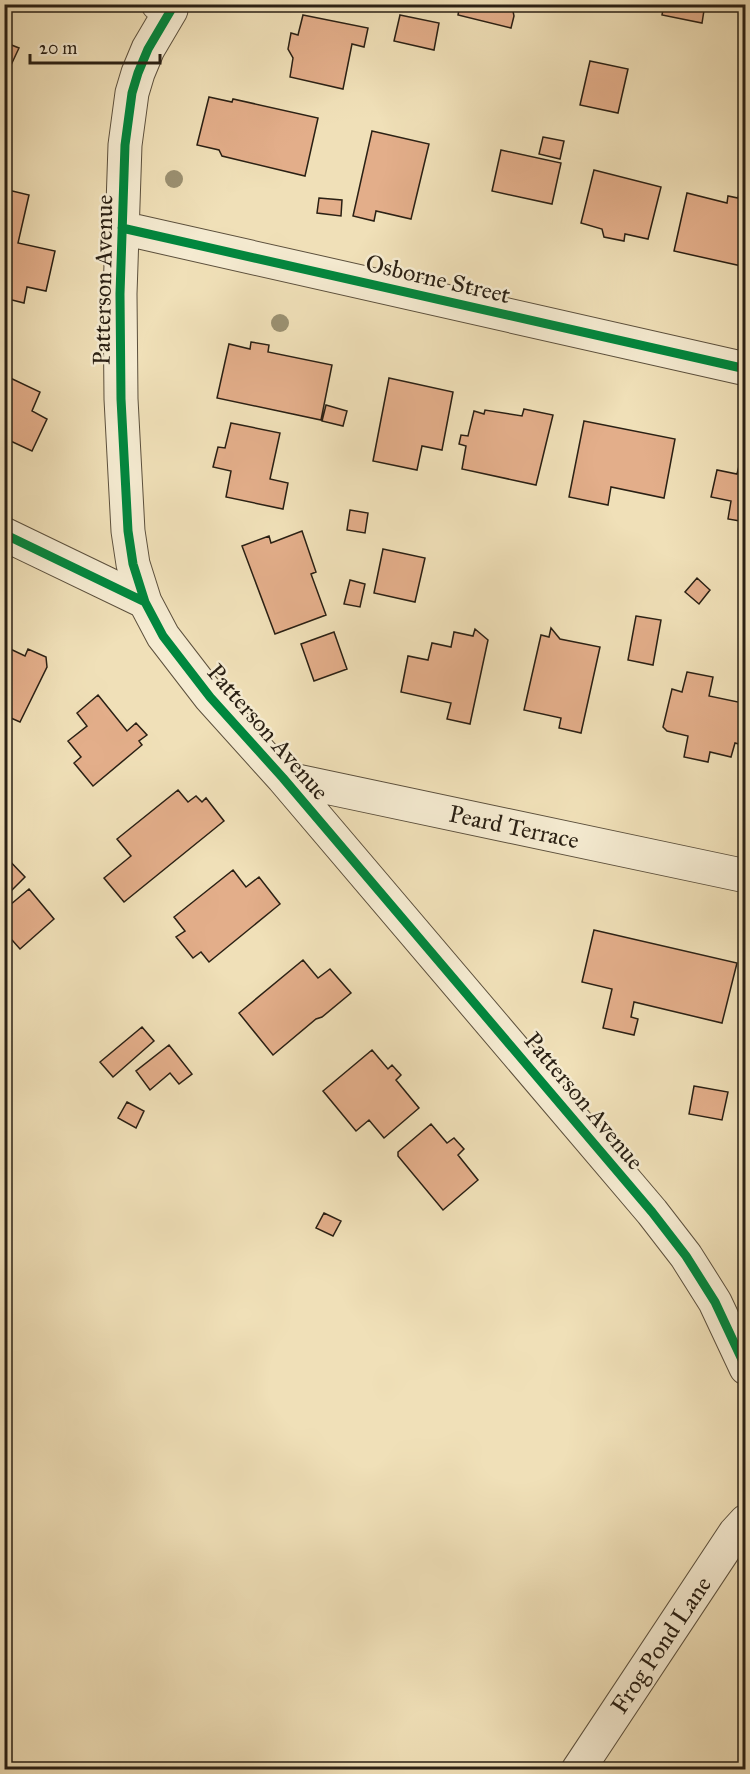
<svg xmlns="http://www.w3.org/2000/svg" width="750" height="1774" font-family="'IM FELL Great Primer',serif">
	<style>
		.building { fill: #e3ae8a; stroke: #2a2014; stroke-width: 1.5 }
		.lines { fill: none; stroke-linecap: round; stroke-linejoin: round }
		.minor-casing { stroke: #5c503d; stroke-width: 35 }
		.minor { stroke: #f5ebd1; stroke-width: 33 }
		.cycleway-casing { stroke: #f5ebd1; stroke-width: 13 }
		.cycleway { stroke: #00873e; stroke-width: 9 }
		.tree { fill: #9b9172 }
		.labels { text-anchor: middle; stroke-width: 5; stroke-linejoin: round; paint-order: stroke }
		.street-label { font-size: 24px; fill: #2a2014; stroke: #f5ebd1 }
	</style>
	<rect width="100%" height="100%" fill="#f0e0b8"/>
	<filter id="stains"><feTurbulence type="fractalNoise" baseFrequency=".00333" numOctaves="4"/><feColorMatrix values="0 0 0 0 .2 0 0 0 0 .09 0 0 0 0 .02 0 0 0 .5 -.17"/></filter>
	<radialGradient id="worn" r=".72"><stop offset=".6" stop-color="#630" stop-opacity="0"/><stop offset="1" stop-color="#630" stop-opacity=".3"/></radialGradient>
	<path class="building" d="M460 4H506L505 9 513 11 514 16 511 28 458 15Z
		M664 4H705L702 23 662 15Z
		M303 15 368 28 364 47 352 44 343 89 290 77 293 58 288 49 291 33 298 35Z
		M400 15 439 23 434 50 394 41Z
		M4 42 19 48 4 80Z
		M590 61 628 69 618 113 580 105Z
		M209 97 232 102 233 99 318 118 305 176 222 156 219 150 197 145Z
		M372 131 429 144 411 219 376 211 374 221 353 216Z
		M543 137 564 141 560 159 539 154Z
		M501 150 561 163 552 204 492 191Z
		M594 170 661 187 648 239 625 234 624 241 604 237 602 229 581 223Z
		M4 189 29 195 18 243 55 251 46 291 27 287 24 303 4 298Z
		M740 190 746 191V267L674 251 687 193 727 203 728 196 738 198Z
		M319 198 342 200 341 216 317 213Z
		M251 342 269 345 268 352 332 365 321 420 217 398 229 344 250 349Z
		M4 375 40 392 32 411 47 419 32 451 4 438Z
		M389 378 453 392 442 450 422 446 417 470 373 461Z
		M326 405 347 411 343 426 322 421Z
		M524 409 553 415 536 485 462 469 466 446 459 444 461 435 468 436 474 411 484 414 485 410 522 416Z
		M584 421 675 439 664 498 611 487 608 505 569 497Z
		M231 423 280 433 270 479 288 483 283 509 226 497 231 471 213 467 218 447 225 448Z
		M740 462 746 463V522L728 519 731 501 711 497 717 470 737 474Z
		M350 510 368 513 365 533 347 530Z
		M302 531 316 572 311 574 326 615 275 634 242 546 269 536 271 543Z
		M383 549 425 558 415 602 374 593Z
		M697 578 710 590 699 604 685 592Z
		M350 580 365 584 360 607 344 604Z
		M636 616 661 620 653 665 628 660Z
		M551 628 560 639 600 647 581 733 559 728 561 718 524 710 541 635 549 637Z
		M475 629 488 640 470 724 447 719 451 703 401 692 408 656 428 660 432 643 451 647 454 632 473 636Z
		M334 632 347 669 314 681 301 644Z
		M4 646 25 656 28 649 46 657 47 667 20 722 4 715Z
		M687 672 713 677 709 696 743 703 740 718 746 719V746L735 743 731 757 710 752 708 762 684 757 688 736 667 731 663 727 672 689 682 692Z
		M98 695 127 731 136 723 147 735 139 741 142 745 93 786 74 763 81 757 68 741 87 726 77 713Z
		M178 790 188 802 196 796 202 802 206 798 224 821 124 902 104 878 131 856 117 839Z
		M5 856 25 877 4 898V856Z
		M233 870 246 887 259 877 280 904 209 962 201 952 193 958 176 937 185 931 174 917Z
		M29 889 54 919 20 949 4 931V910Z
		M594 930 737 963 722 1023 634 1002 631 1017 638 1019 634 1035 603 1028 612 989 582 982Z
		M303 960 318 978 330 969 351 993 322 1017 316 1019 273 1055 239 1013Z
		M142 1027 154 1041 113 1077 100 1062Z
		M169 1045 192 1074 179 1084 170 1073 150 1090 136 1071Z
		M372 1050 388 1069 392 1065 401 1075 396 1080 419 1108 384 1138 369 1120 356 1131 323 1091Z
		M694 1086 728 1092 722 1120 689 1114Z
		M127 1102 144 1111 136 1128 118 1118Z
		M431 1124 447 1143 454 1138 464 1149 458 1155 478 1180 443 1210 398 1156V1152Z
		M324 1213 341 1221 333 1236 316 1228Z"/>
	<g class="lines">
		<g class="minor-casing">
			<path id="minor" d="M158 4 171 10 148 49 138 73 132 93 125 145 120 294 121 399 128 531 133 564 145 602 163 636 210 697 283 778 652 1212 686 1256 715 1302 746 1368
				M122 228 746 369
				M4 534 145 602
				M283 778 746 876
				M578 1770 735 1533 746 1521"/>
		</g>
		<use href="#minor" class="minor"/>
		<g class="cycleway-casing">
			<path id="cycleway" d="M158 4 171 10 148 49 138 73 132 93 125 145 120 294 121 399 128 531 133 564 145 602 163 636 210 697 283 778 652 1212 686 1256 715 1302 746 1368
				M122 228 746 369
				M4 534 145 602"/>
		</g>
		<use href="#cycleway" class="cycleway"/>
	</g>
	<g class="tree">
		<circle cx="174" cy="179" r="9"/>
		<circle cx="280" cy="323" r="9"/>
	</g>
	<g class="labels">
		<g class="street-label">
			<text transform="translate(438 279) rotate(13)" y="8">Osborne Street</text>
			<text transform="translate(103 280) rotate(-89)" y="8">Patterson Avenue</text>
			<text transform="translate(268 732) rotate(49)" y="8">Patterson Avenue</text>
			<text transform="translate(514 827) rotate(12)" y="8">Peard Terrace</text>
			<text transform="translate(584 1101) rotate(50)" y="8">Patterson Avenue</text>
			<text transform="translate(661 1645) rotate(-56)" y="8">Frog Pond Lane</text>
		</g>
	</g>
	<rect width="750" height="1774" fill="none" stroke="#f0e0b8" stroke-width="24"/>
	<rect x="6" y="6" width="738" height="1762" fill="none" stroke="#2a2014" stroke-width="3"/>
	<rect x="12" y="12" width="726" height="1750" fill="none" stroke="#2a2014" stroke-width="1.5"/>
	<path d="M30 54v9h130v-9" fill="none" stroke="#2a2014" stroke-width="3"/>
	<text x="39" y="54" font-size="18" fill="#2a2014" stroke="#f5ebd1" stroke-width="4.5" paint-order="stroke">20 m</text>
	<rect width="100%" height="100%" filter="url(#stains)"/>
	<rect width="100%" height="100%" fill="url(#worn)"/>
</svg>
